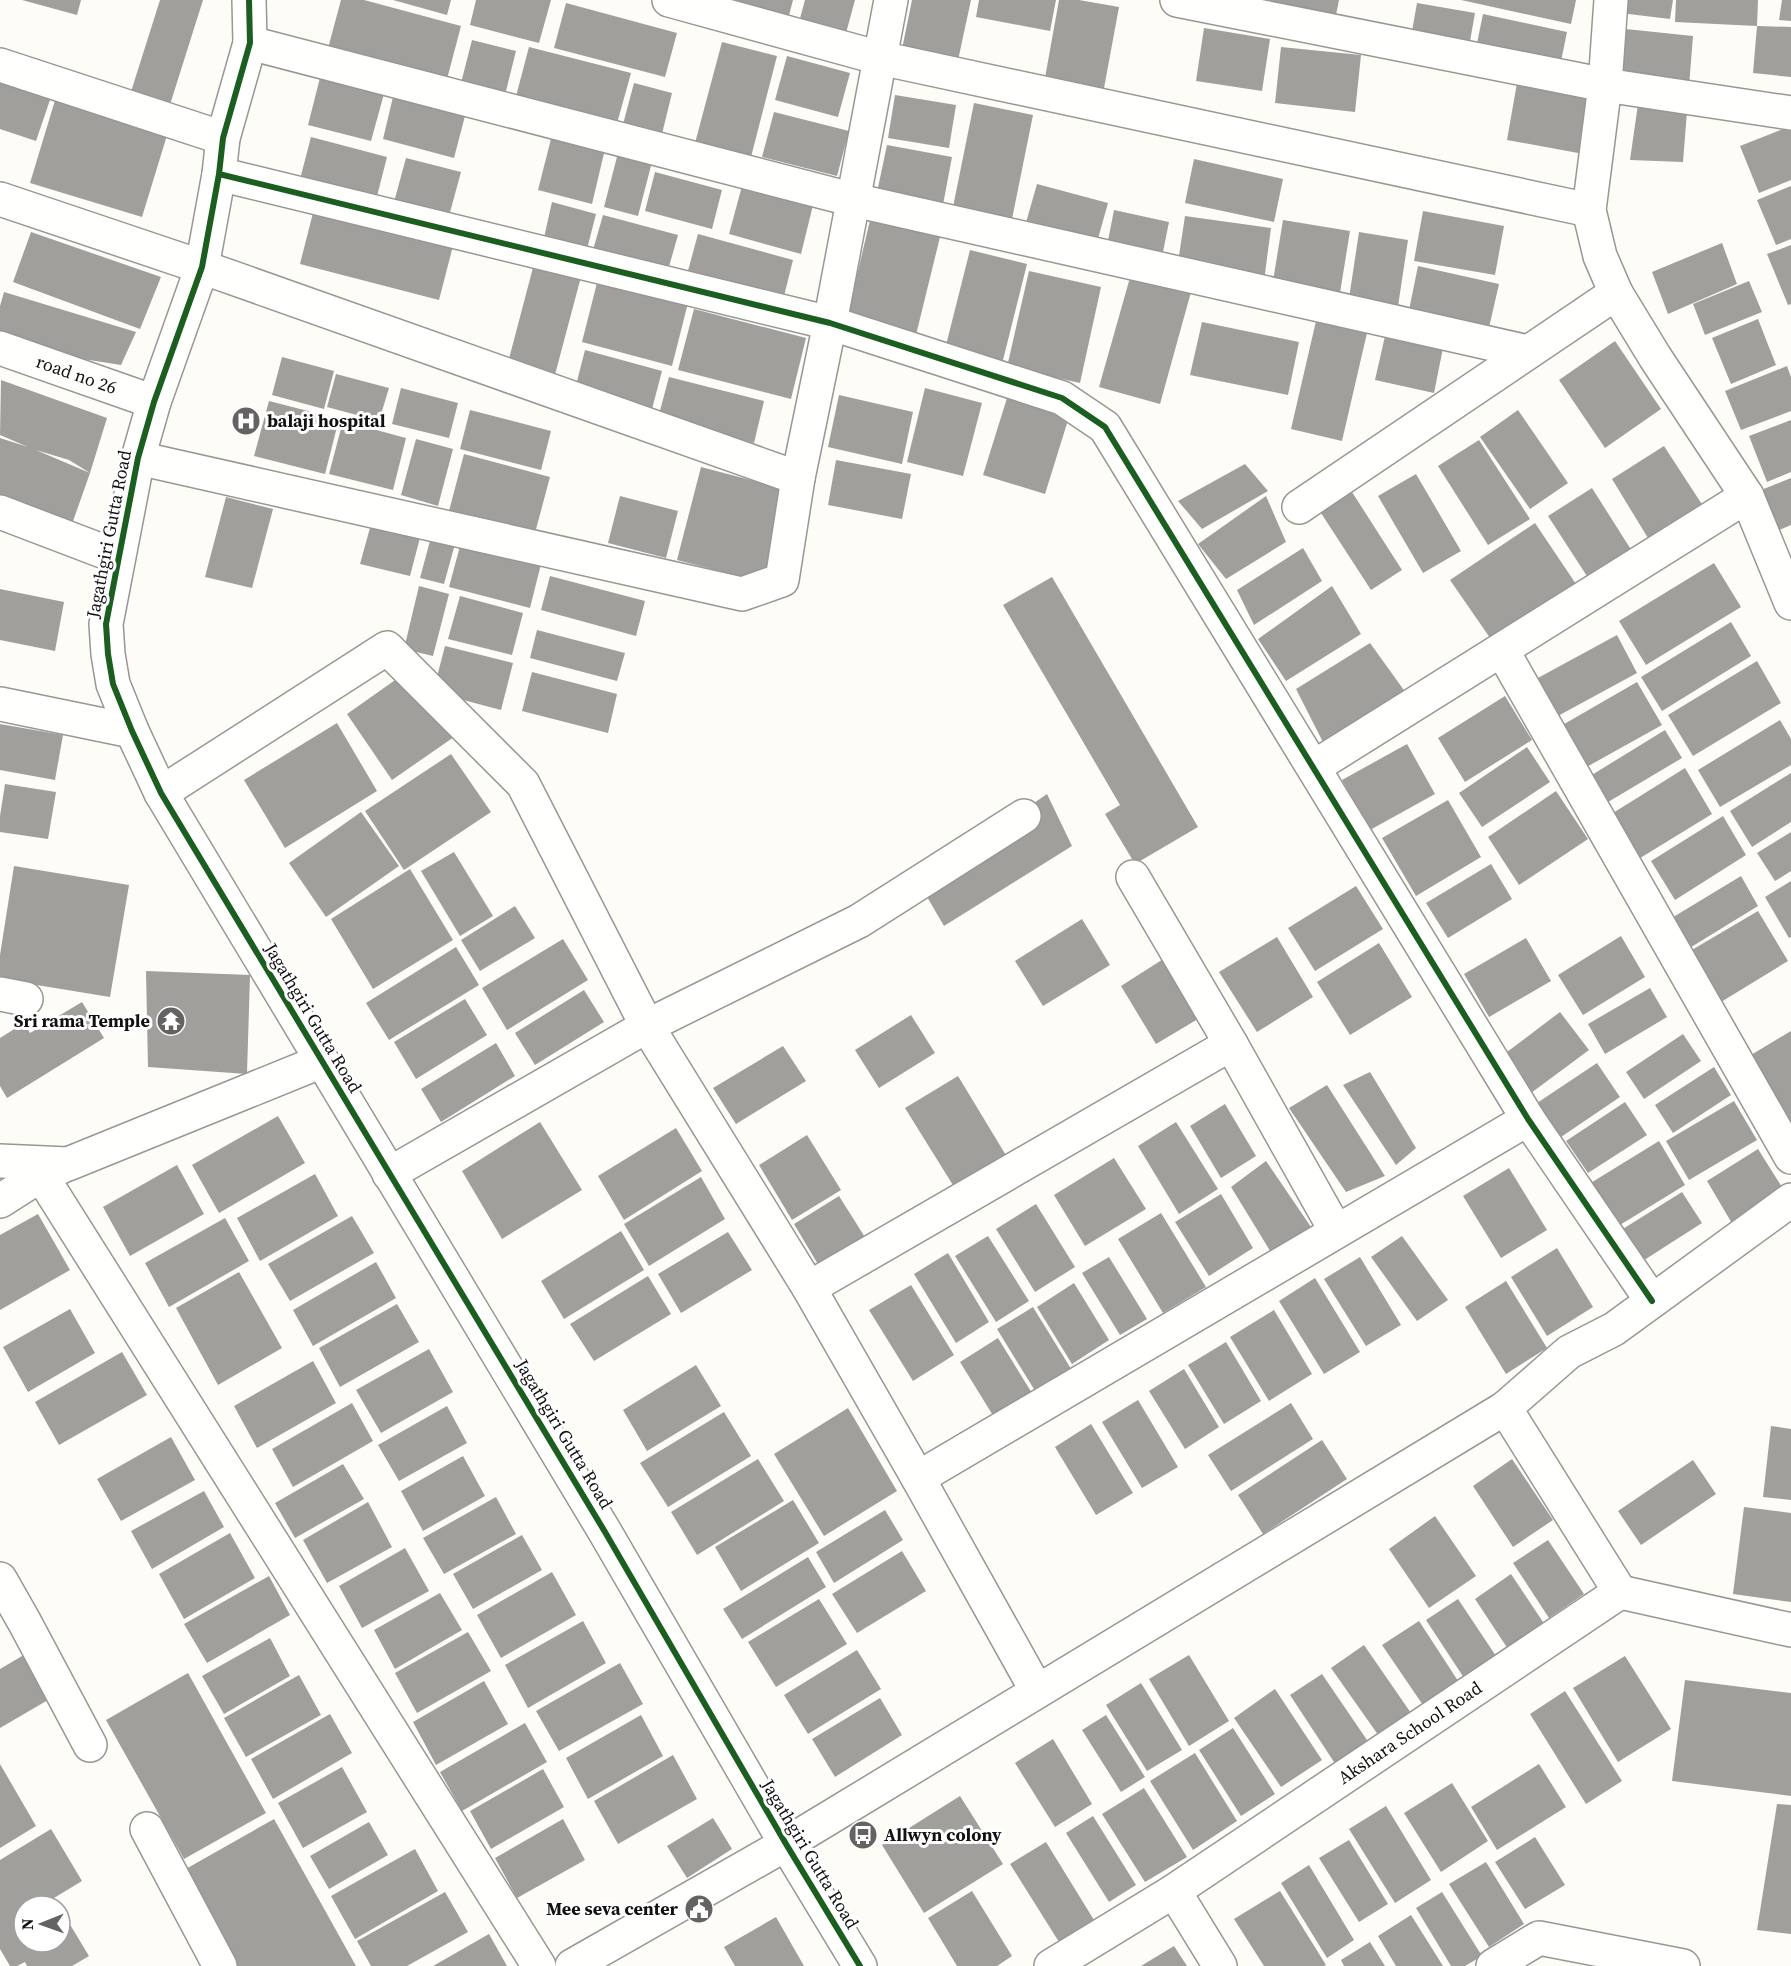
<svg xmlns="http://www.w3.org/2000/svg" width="1791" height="1966" font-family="'Source Serif 4',serif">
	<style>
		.building { fill: #a19f9c }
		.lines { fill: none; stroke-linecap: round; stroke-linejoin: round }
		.minor-casing { stroke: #979795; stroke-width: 36 }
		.minor { stroke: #fffffe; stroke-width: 33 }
		.cycleway-casing { stroke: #fff; stroke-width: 10 }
		.cycleway { stroke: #1b5e20; stroke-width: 6 }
		.labels { text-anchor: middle; stroke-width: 6; stroke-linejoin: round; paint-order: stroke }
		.street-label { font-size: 18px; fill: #111; stroke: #fff }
		.poi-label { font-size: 18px; font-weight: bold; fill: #111; stroke: #fff; text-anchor: start }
	</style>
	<rect width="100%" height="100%" fill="#fdfcf7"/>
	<path class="building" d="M22 0H81L77 15Z
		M160 0H203L168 111 129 98Z
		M341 0H364L461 26 446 83 327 52Z
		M393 0H451L447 15Z
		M476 0H551L539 43 470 25Z
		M728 0H793L787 23Z
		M805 0H855L846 33 799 22Z
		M912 0H971L957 65 901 54Z
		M979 0H1056L1050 31 976 17Z
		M1059 0H1079L1119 7 1102 99 1043 89Z
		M1225 0H1339L1334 25Z
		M1461 0H1576L1571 24Z
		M1613 0H1673L1670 19 1612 12Z
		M1676 0H1758L1757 26 1675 22Z
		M1782 0H1791V21L1779 20Z
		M566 3 677 33 665 77 554 48Z
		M1417 3 1475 13 1469 47 1411 37Z
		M1483 14 1567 32 1559 71 1475 53Z
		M1757 26 1791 27V77L1753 73Z
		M1204 28 1270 39 1262 91 1196 81Z
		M1616 28 1693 36 1683 162 1630 160 1641 83 1610 79Z
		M472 40 516 51 505 95 461 83Z
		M722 42 777 56 751 157 695 143Z
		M529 47 631 73 616 127 515 100Z
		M1281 47 1361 55 1355 112 1275 103Z
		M787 56 850 73 838 117 775 100Z
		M323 66 387 83 371 141 308 125Z
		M0 81 53 91 36 141 0 129Z
		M634 83 672 93 661 138 622 128Z
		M1517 83 1599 98 1589 155 1507 140Z
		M895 95 956 105 949 148 888 138Z
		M56 97 168 132 142 217 30 183Z
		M393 97 465 116 454 158 383 139Z
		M974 103 1033 115 1012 219 953 207Z
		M774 112 849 131 837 176 762 157Z
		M1791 126V180L1759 193 1740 146Z
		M552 135 605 149 592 204 538 190Z
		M311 137 387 157 375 204 299 183Z
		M887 145 952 157 942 210 876 197Z
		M618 153 652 162 638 216 604 207Z
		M406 158 461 172 449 216 394 202Z
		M1194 159 1283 179 1274 222 1185 203Z
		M655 172 722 190 712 229 645 211Z
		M1037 184 1108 203 1094 253 1023 233Z
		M742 186 813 205 801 254 729 234Z
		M1791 186V239L1776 245 1757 200Z
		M552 202 596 214 586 253 543 242Z
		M315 205 454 242 439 300 300 264Z
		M1114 210 1169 222 1160 267 1105 256Z
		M1423 211 1504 226 1495 275 1414 261Z
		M603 215 678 235 666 277 591 257Z
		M1185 216 1271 228 1264 281 1177 269Z
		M870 220 940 237 916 335 847 318Z
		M1283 220 1350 231 1339 299 1272 287Z
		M31 232 161 277 140 329 13 282Z
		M1359 232 1408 240 1397 313 1348 305Z
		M698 234 793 260 782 304 686 278Z
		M1722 243 1737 284 1668 314 1652 272Z
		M1791 245V304L1788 305 1767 254Z
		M970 250 1027 264 1000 372 943 357Z
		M535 260 582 273 552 386 505 374Z
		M1418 266 1499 284 1488 332 1408 315Z
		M600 271 690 295 672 366 582 342Z
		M1029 271 1101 287 1080 383 1007 367Z
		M1131 274 1191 292 1160 404 1099 387Z
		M1749 281 1762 312 1705 335 1693 304Z
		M4 292 136 332 121 365 0 346V306Z
		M694 309 806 338 791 399 678 370Z
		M1758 319 1776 365 1731 384 1712 338Z
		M1316 321 1367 333 1342 441 1291 429Z
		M1202 322 1299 342 1288 395 1190 375Z
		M1385 336 1443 348 1434 393 1375 380Z
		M1615 341 1661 409 1605 448 1559 380Z
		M585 350 662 371 652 409 575 389Z
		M282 357 334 371 324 409 272 395Z
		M1787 366 1791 377V411L1741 430 1725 391Z
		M336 374 389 388 379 421 327 407Z
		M669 377 764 401 754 443 658 418Z
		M1 380 107 418 90 473 69 460 36 450 90 473 72 524 0 499V438L28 447 0 435Z
		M401 388 458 403 449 438 392 424Z
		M925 388 982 403 963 476 907 462Z
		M839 395 913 412 902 464 828 447Z
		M1007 398 1069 417 1045 494 983 475Z
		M269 401 339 419 325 474 254 456Z
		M470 410 551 431 541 470 460 449Z
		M1518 410 1568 483 1530 509 1480 437Z
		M1791 420V472L1767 482 1749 436Z
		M343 421 406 438 393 490 329 474Z
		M416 439 453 449 438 506 401 495Z
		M1479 440 1530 519 1488 545 1438 466Z
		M1664 446 1705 509 1651 543 1612 479Z
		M464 454 550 477 535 533 449 511Z
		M836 460 911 474 902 519 828 505Z
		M1245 464 1268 491 1202 529 1178 501Z
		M701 467 789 490 765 583 677 560Z
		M1416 474 1461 551 1423 573 1378 496Z
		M1791 478V525L1777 531 1761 490Z
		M1592 488 1637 559 1594 587 1548 516Z
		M1352 492 1402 570 1371 590 1321 513Z
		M620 496 678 511 666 558 608 543Z
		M1266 496 1286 542 1226 579 1198 544Z
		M226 497 273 509 252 588 205 577Z
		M373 517 422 530 410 576 360 564Z
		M1535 523 1580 590 1497 648 1450 580Z
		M434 526 458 533 444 584 420 578Z
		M463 535 543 556 530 608 449 587Z
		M1303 548 1322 581 1254 625 1237 590Z
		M1714 563 1741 607 1646 665 1619 621Z
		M550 576 645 601 636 636 541 610Z
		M1052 577 1198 827 1135 864 1105 814 1120 805 1003 605Z
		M419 586 449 594 433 656 404 649Z
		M1332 586 1361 634 1286 681 1258 639Z
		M0 589 64 602 55 651 0 640Z
		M460 596 523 613 512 655 448 639Z
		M1731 622 1751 656 1662 711 1641 677Z
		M537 630 625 653 617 681 530 658Z
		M1617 635 1637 673 1556 717 1536 679Z
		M1370 643 1406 693 1325 746 1296 689Z
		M445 646 513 663 501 710 433 692Z
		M1757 661 1781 703 1693 756 1668 715Z
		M408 671 454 737 392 780 347 714Z
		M532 672 617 694 608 733 522 711Z
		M1637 682 1662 725 1583 769 1559 727Z
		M1505 696 1532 740 1465 782 1438 738Z
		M1780 720 1791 739V765L1720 807 1698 770Z
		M337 723 377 791 285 848 244 780Z
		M0 724 63 735 55 780 0 770Z
		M1665 730 1682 758 1598 808 1582 781Z
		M1407 744 1435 794 1370 830 1342 780Z
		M1527 747 1550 782 1482 827 1459 793Z
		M451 754 491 812 404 870 365 811Z
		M1685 768 1712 814 1632 863 1605 818Z
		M1791 773V822L1752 847 1730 811Z
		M5 784 56 792 48 839 0 832V816Z
		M1556 791 1588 839 1519 885 1488 837Z
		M1047 794 1072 846 944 926 919 883Z
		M1448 800 1481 857 1416 896 1382 838Z
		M361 812 399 866 326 917 289 863Z
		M1723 816 1746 855 1675 900 1651 861Z
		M1791 832V871L1775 881 1757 853Z
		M454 852 493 916 460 936 421 871Z
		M1491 864 1512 899 1448 938 1426 903Z
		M14 866 129 885 110 997 0 979V955Z
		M410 869 453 940 373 989 331 919Z
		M1741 876 1758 906 1688 949 1670 919Z
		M1791 881V937L1789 938 1765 897Z
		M1356 886 1383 929 1315 971 1288 928Z
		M515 906 535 938 480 971 461 940Z
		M1758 911 1788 961 1716 1005 1685 954Z
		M1082 919 1110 965 1043 1006 1015 961Z
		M1621 936 1645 977 1583 1015 1558 975Z
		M1277 937 1313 997 1257 1032 1219 972Z
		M1526 938 1551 981 1489 1017 1464 974Z
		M563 939 588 980 507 1030 482 988Z
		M1379 943 1412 997 1350 1035 1317 982Z
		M456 947 479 985 389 1040 366 1003Z
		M1168 956 1203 1016 1156 1044 1121 986Z
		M146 971 250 975 247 1074 148 1067Z
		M1650 988 1667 1017 1605 1054 1588 1024Z
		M584 990 604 1022 535 1065 515 1033Z
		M465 999 487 1035 416 1079 394 1042Z
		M82 1002 104 1038 7 1098 0 1086V1038L24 1023 30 1033Z
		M1560 1012 1589 1050 1531 1093 1503 1055Z
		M911 1015 935 1053 879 1088 855 1050Z
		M1791 1031V1121L1785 1124 1746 1058Z
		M1683 1034 1701 1061 1644 1099 1626 1072Z
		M496 1043 515 1076 441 1122 421 1089Z
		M783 1046 806 1081 736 1124 713 1088Z
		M1597 1063 1620 1097 1561 1137 1537 1103Z
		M1714 1067 1731 1095 1673 1133 1655 1105Z
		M1370 1072 1416 1148 1396 1165 1343 1085Z
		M958 1076 1007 1157 956 1190 905 1108Z
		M1327 1085 1385 1176 1346 1192 1289 1108Z
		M1734 1101 1757 1140 1689 1180 1666 1141Z
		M1625 1102 1647 1135 1588 1173 1566 1141Z
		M1225 1104 1256 1156 1221 1178 1190 1126Z
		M278 1116 305 1163 219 1213 192 1165Z
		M540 1122 582 1190 502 1239 462 1171Z
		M1176 1122 1218 1189 1179 1214 1138 1146Z
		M676 1128 702 1171 624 1220 598 1176Z
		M807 1135 841 1190 792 1220 759 1165Z
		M1659 1141 1685 1185 1615 1228 1589 1184Z
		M1758 1149 1785 1192 1733 1225 1707 1181Z
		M1114 1158 1146 1209 1085 1246 1054 1195Z
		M1266 1161 1311 1227 1272 1254 1231 1187Z
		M177 1165 204 1214 130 1256 103 1207Z
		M1509 1168 1547 1230 1501 1258 1463 1196Z
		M315 1174 338 1216 260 1261 237 1218Z
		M701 1177 725 1219 649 1266 624 1224Z
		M1682 1192 1702 1223 1638 1264 1618 1232Z
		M1221 1194 1253 1248 1209 1276 1175 1222Z
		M839 1196 868 1242 822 1271 794 1224Z
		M1036 1204 1075 1267 1035 1292 996 1229Z
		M1161 1213 1206 1287 1163 1313 1118 1239Z
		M38 1214 70 1270 0 1310V1235Z
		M352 1216 374 1253 290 1301 268 1264Z
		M225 1218 249 1261 169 1307 145 1263Z
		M621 1231 644 1270 564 1319 541 1281Z
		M728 1232 752 1270 681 1313 658 1274Z
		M988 1236 1029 1301 996 1322 955 1256Z
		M1402 1236 1448 1300 1417 1321 1371 1257Z
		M1557 1248 1593 1307 1547 1336 1511 1277Z
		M948 1253 989 1322 956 1343 914 1274Z
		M1109 1257 1147 1319 1120 1335 1082 1273Z
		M1360 1257 1401 1325 1366 1346 1324 1279Z
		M376 1262 396 1298 313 1346 293 1310Z
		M239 1272 282 1348 218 1385 176 1308Z
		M648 1276 671 1314 594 1361 570 1324Z
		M1315 1278 1360 1352 1324 1374 1279 1301Z
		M1506 1281 1547 1348 1506 1374 1465 1307Z
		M1074 1283 1109 1340 1072 1364 1037 1307Z
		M911 1285 954 1355 913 1381 869 1310Z
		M397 1304 419 1342 340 1387 319 1348Z
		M1033 1307 1073 1372 1037 1394 997 1329Z
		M70 1309 95 1353 28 1392 3 1347Z
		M1274 1310 1312 1374 1269 1401 1230 1337Z
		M998 1338 1035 1398 997 1422 960 1362Z
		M1226 1342 1261 1401 1224 1424 1188 1365Z
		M429 1349 453 1392 381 1433 356 1390Z
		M122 1352 147 1395 59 1445 35 1402Z
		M313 1361 336 1403 257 1448 234 1406Z
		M696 1365 721 1406 647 1451 623 1410Z
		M1184 1369 1219 1427 1185 1449 1149 1391Z
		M1138 1400 1178 1467 1142 1488 1102 1422Z
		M352 1403 373 1441 293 1487 272 1449Z
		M1291 1403 1313 1439 1231 1491 1208 1455Z
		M447 1406 467 1443 399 1481 378 1445Z
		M848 1408 897 1491 824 1536 774 1454Z
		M724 1412 751 1456 668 1507 640 1463Z
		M1091 1424 1133 1493 1096 1515 1055 1447Z
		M1771 1426 1791 1429V1500L1763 1497Z
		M171 1437 195 1480 121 1521 97 1479Z
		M1322 1440 1347 1479 1263 1534 1238 1495Z
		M463 1456 485 1496 423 1531 401 1491Z
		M758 1459 784 1501 697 1555 671 1512Z
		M1512 1459 1553 1520 1513 1547 1473 1486Z
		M1693 1460 1716 1494 1641 1545 1618 1511Z
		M343 1464 364 1499 295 1538 275 1503Z
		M204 1491 224 1527 152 1569 131 1531Z
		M496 1497 516 1534 444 1574 423 1538Z
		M793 1500 819 1543 741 1591 715 1547Z
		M368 1502 392 1547 327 1583 303 1540Z
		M1744 1507 1791 1513V1602L1733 1594Z
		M885 1510 903 1540 834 1583 816 1552Z
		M1435 1516 1476 1576 1429 1608 1389 1549Z
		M230 1533 255 1578 184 1619 159 1574Z
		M522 1535 542 1570 473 1609 453 1574Z
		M1548 1540 1584 1594 1549 1618 1513 1563Z
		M405 1548 429 1591 362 1628 339 1586Z
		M902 1551 926 1591 857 1633 832 1594Z
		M808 1557 826 1587 742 1639 723 1609Z
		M552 1572 576 1615 501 1658 477 1615Z
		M1511 1574 1545 1625 1508 1649 1475 1599Z
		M269 1576 290 1615 207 1663 184 1624Z
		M440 1593 462 1630 395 1669 374 1630Z
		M819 1599 847 1644 776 1687 748 1642Z
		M1458 1599 1498 1659 1466 1681 1426 1620Z
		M583 1621 606 1663 528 1708 505 1665Z
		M1419 1621 1462 1687 1427 1711 1382 1645Z
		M468 1632 491 1671 417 1713 395 1673Z
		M270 1638 290 1676 224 1714 202 1676Z
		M1364 1645 1413 1716 1381 1739 1331 1668Z
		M34 1649 60 1693 0 1728V1669Z
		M857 1650 881 1689 808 1734 784 1695Z
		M1189 1655 1229 1721 1189 1746 1149 1679Z
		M1625 1656 1671 1729 1618 1762 1573 1688Z
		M620 1663 643 1704 559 1751 536 1711Z
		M188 1673 266 1813 184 1859 106 1720Z
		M1322 1674 1369 1743 1336 1765 1290 1695Z
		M299 1675 321 1715 246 1757 224 1718Z
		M1685 1680 1791 1693V1796L1672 1781Z
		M484 1681 508 1724 436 1765 413 1722Z
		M1141 1683 1182 1750 1147 1771 1106 1705Z
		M1275 1689 1322 1760 1281 1787 1234 1718Z
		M1565 1691 1622 1781 1586 1804 1530 1714Z
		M880 1698 902 1735 835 1777 812 1739Z
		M330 1714 352 1753 273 1799 251 1759Z
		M641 1715 663 1756 588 1799 566 1758Z
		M1106 1715 1145 1777 1121 1792 1082 1730Z
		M525 1723 547 1762 462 1811 440 1772Z
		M1233 1728 1275 1794 1241 1816 1199 1750Z
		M1053 1739 1092 1804 1055 1827 1015 1763Z
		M1195 1753 1237 1821 1193 1850 1150 1781Z
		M673 1755 697 1799 618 1844 594 1801Z
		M0 1764 36 1826 0 1848Z
		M1539 1764 1566 1807 1497 1850 1471 1807Z
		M342 1767 367 1812 303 1848 278 1803Z
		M543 1769 564 1807 491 1849 470 1811Z
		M1452 1783 1488 1841 1441 1872 1404 1813Z
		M1144 1788 1187 1857 1145 1882 1102 1814Z
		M960 1796 1003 1864 924 1913 882 1845Z
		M1777 1804 1791 1805V1934L1757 1930Z
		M1386 1806 1431 1880 1395 1903 1349 1829Z
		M1093 1816 1136 1885 1109 1902 1066 1833Z
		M713 1818 732 1849 687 1878 667 1846Z
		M274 1819 356 1966H238L184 1870Z
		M563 1819 585 1860 517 1898 495 1858Z
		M369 1822 388 1855 329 1889 310 1856Z
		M51 1829 82 1881 54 1898 59 1906H24V1942H60V1908L89 1956 72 1966H27L25 1962 17 1966H10L0 1949V1860Z
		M1535 1837 1565 1885 1525 1909 1495 1862Z
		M1349 1840 1388 1904 1359 1922 1319 1858Z
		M1046 1842 1094 1920 1059 1942 1010 1864Z
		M415 1849 438 1891 355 1939 331 1896Z
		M1486 1862 1524 1924 1489 1947 1449 1884Z
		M1309 1865 1354 1940 1327 1958 1281 1883Z
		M972 1891 1012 1956 997 1966H957L928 1918Z
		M1280 1891 1326 1965 1324 1966H1264L1234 1919Z
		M445 1892 468 1932 407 1966H371L357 1941Z
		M1442 1892 1482 1956 1465 1966H1451L1416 1908Z
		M1411 1915 1443 1966H1396L1378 1936Z
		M776 1917 804 1966H735L724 1947Z
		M489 1934 507 1966H433Z
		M1370 1942 1385 1966H1344L1341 1960Z
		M1174 1946 1187 1966H1141Z"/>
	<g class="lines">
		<g class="minor-casing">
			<g id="minor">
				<path d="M249 0 250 43 223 138 219 174 202 267 154 402 138 458 106 624 108 654 113 684 132 731 161 793 605 1532 786 1844 860 1966"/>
				<path d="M669 0 880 58 1589 210"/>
				<path d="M1177 0 1605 85 1791 113"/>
				<path d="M1611 0 1605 85 1589 210 1600 256 1616 293 1655 357 1747 496 1791 603"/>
				<path d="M250 43 854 200 1528 352"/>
				<path d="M0 65 223 138"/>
				<path d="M219 174 830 323 1062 398 1105 427 1528 1119 1652 1301"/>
				<path d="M0 199 202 267 798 478"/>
				<path id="s1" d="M0 348 154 402"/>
				<path d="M138 458 742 594 782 580 798 478 830 323 891 0"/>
				<path d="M1299 507 1616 293"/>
				<path d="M0 512 118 557"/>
				<path d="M1502 650 1791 1157"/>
				<path d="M0 704 132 731"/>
				<path d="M1314 767 1747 496"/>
				<path d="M161 793 387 648 523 784 647 1026 809 1288 918 1478 1037 1691"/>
				<path d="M1133 877 1231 1044 1336 1231"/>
				<path d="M0 994 26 999"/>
				<path d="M0 1161 68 1164 322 1061"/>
				<path d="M389 1174 647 1026 859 921 1024 816"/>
				<path d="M41 1175 539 1966"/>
				<path d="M0 1201 41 1175 61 1167"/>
				<path d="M809 1288 1231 1044"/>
				<path d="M1505 1408 1620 1592"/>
				<path d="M918 1478 1528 1119"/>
				<path d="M0 1579 25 1623 90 1745"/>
				<path d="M147 1829 220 1966"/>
				<path d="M1174 1891 1220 1966"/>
				<path d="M572 1966 786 1844 1505 1408 1569 1352 1614 1329 1791 1200"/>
				<path id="s2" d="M1051 1966 1174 1891 1620 1592 1791 1630"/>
				<path d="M1493 1966 1539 1938 1683 1966"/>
			</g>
		</g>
		<use href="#minor" class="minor"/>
		<g class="cycleway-casing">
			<path id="cycleway" d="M249 0 250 43 223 138 219 174 202 267 154 402 138 458 106 624 108 654 113 684 132 731 161 793 605 1532 786 1844 860 1966
				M219 174 830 323 1062 398 1105 427 1528 1119 1652 1301"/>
		</g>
		<use href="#cycleway" class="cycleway"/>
	</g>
	<defs>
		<g id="hospital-disc" transform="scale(1.5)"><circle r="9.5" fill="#646362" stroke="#fff"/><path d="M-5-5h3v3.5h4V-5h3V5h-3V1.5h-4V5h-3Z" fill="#fff"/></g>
		<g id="temple-disc" transform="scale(1.5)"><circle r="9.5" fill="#646362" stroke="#fff"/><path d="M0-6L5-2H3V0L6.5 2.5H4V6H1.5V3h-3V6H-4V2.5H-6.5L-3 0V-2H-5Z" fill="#fff"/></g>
		<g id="bus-disc" transform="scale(1.5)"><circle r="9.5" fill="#646362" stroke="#fff"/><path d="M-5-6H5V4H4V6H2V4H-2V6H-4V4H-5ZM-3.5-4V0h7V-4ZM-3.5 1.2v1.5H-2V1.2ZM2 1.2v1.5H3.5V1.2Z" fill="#fff"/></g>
		<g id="civic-disc" transform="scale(1.5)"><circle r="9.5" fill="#646362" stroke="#fff"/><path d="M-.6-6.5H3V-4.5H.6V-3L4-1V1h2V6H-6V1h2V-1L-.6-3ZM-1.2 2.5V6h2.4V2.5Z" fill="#fff"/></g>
	</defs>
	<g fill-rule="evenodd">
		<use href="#hospital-disc" x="246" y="421"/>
		<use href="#temple-disc" x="171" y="1021"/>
		<use href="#bus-disc" x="863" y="1835"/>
		<use href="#civic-disc" x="699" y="1909"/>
	</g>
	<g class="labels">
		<g class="street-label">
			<text dy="6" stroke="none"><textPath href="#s1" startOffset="81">road no 26</textPath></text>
			<text transform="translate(109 534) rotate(-79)" y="6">Jagathgiri Gutta Road</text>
			<text transform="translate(313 1018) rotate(59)" y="6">Jagathgiri Gutta Road</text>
			<text transform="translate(564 1434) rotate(59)" y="6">Jagathgiri Gutta Road</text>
			<text dy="6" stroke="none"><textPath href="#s2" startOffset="428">Akshara School Road</textPath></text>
			<text transform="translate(810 1854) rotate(59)" y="6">Jagathgiri Gutta Road</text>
		</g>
		<g class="poi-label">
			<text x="267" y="427">balaji hospital</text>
			<text x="150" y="1027" text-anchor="end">Sri rama Temple</text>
			<text x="884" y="1841">Allwyn colony</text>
			<text x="678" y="1915" text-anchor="end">Mee seva center</text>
		</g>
	</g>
	<g transform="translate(42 1924) rotate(269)"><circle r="28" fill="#ffffff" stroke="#a0a0a0" stroke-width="1.5"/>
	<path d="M0-4.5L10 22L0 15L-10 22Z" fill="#646362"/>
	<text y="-9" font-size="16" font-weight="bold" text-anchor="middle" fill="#111111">N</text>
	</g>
</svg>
